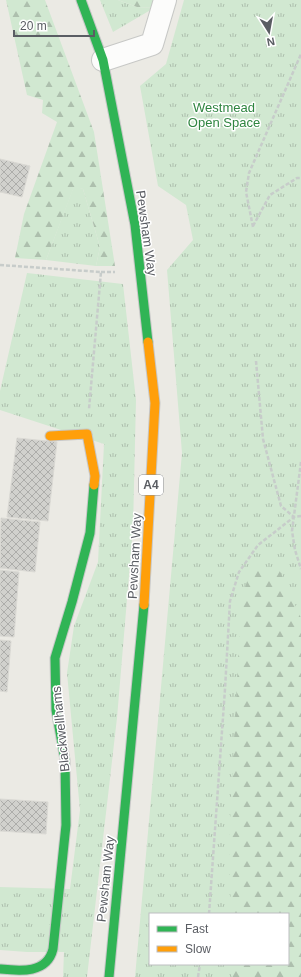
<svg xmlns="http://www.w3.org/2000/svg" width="301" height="977" font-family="Helvetica,sans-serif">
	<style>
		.grass { fill: url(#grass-tufts); fill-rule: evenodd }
		.forest { fill: url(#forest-firs) }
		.building { fill: url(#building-cross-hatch); stroke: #dad9d4 }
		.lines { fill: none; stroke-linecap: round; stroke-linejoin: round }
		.street-casing { stroke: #c7c8c6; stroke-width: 24 }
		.fast-casing { stroke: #c7c7c7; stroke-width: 11 }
		.slow-casing { stroke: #c7c7c7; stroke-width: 11 }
		.path { stroke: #c7ccca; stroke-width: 2.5; stroke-dasharray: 4 2; stroke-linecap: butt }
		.street { stroke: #fcfcfb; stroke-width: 22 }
		.fast { stroke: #30b455; stroke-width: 9 }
		.slow { stroke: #ff9f0a; stroke-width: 9 }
		.labels { text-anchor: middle; stroke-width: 3; stroke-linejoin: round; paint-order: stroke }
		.shield { fill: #fff; stroke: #8c8e92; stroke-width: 1 }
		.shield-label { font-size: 12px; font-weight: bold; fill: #5a5d63 }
		.park-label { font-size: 13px; fill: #2f8540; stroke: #fff }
		.street-label { font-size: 13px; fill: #5a5d63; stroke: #fff }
	</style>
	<defs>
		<pattern id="grass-tufts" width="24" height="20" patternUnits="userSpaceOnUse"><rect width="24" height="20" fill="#d1e8d1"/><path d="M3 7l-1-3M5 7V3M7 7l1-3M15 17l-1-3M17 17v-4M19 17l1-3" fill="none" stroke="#adbfad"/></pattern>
		<pattern id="forest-firs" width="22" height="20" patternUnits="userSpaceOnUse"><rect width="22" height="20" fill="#d1e8d1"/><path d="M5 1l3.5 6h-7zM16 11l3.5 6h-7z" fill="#adbfad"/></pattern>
		<pattern id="building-cross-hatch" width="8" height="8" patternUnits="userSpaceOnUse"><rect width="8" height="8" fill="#d1d1cd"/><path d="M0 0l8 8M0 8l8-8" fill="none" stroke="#adadaa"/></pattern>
	</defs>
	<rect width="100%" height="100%" fill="#ebeae4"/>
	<path class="grass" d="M100 0H118L137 7 154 8 113 32Z
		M184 0H301V977H135L182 453 167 270 193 240 186 205 158 186 140 86 166 64ZM150 914H288V964H150Z
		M74 186 83 189 100 247 96 266 46 260Z
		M27 273 123 284 136 400 133 528 117 718 87 977H63L64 952H27L0 950V887L70 889 80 810 67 673 74 626 98 562 104 444 0 410V391Z"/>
	<path class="forest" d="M6 0H45L94 132 115 266H96L100 247 83 189 74 187 46 260 15 258 24 214 57 122 42 113 43 100 27 95Z
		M118 0H156L154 8 137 7Z
		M252 566 279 569 301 618V977H232V964H288V914H231L229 842 241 600Z"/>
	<path class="building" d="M0 159 30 166 22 197 0 192Z
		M17 438 57 442 48 521 7 517Z
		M1 518 40 522 35 572 0 568Z
		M0 570 19 572 14 637 0 636Z
		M0 640 11 641 7 692 0 691Z
		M0 799 48 802 46 834 0 831Z"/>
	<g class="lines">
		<g class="street-casing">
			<path id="street" d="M103 60 152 44 165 0"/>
		</g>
		<g class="fast-casing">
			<path id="fast" d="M81 0 103 60 135 225 148 342
				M0 969C20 971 47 974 53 949L66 825 65 760 56 710 55 658 72 602 90 533 94 485
				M109 977 144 605"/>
		</g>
		<g class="slow-casing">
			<path id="slow" d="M50 436 87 434 95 476 94 485
				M144 605 155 403 148 342"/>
		</g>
		<path class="path" d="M253 226 270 195 297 178H301
			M253 227 246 192 249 173 301 54
			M0 265 101 272 89 409
			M101 272H115
			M256 361 263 439 281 506 294 517
			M301 462 292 531 295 550 301 569
			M209 914 225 689 230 601 239 572 258 545 294 517 301 516
			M198 977 200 964"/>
		<use href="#street" class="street"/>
		<use href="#fast" class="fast"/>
		<use href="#slow" class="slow"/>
	</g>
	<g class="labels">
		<rect class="shield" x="139" y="475" width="24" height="20" rx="3"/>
		<g class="shield-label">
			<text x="151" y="489">A4</text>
		</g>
		<g class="park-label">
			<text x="224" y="112">Westmead<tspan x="224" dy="15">Open Space</tspan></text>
		</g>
		<g class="street-label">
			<text transform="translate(147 233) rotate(82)" y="5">Pewsham Way</text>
			<text transform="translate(134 556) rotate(-87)" y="5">Pewsham Way</text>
			<text transform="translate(60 729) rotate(-96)" y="5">Blackwellhams</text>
			<text transform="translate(105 879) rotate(-84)" y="5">Pewsham Way</text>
		</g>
	</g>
	<rect x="149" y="913" width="140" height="52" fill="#ffffff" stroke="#bdbec1"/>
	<rect x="157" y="926" width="20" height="6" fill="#30b455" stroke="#bdbec1"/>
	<text x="185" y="933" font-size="12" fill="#5a5d63">Fast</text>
	<rect x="157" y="946" width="20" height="6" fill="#ff9f0a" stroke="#bdbec1"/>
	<text x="185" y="953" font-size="12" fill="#5a5d63">Slow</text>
	<g transform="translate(269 32) rotate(169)" stroke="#ffffff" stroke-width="3" paint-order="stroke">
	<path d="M0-3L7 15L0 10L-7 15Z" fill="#5a5d63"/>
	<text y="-6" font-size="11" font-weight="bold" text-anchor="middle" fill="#5a5d63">N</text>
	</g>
	<path d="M14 30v6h80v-6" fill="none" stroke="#5a5d63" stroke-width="2"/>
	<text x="20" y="30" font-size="12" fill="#5a5d63" stroke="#ffffff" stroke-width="3" paint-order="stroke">20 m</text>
</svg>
